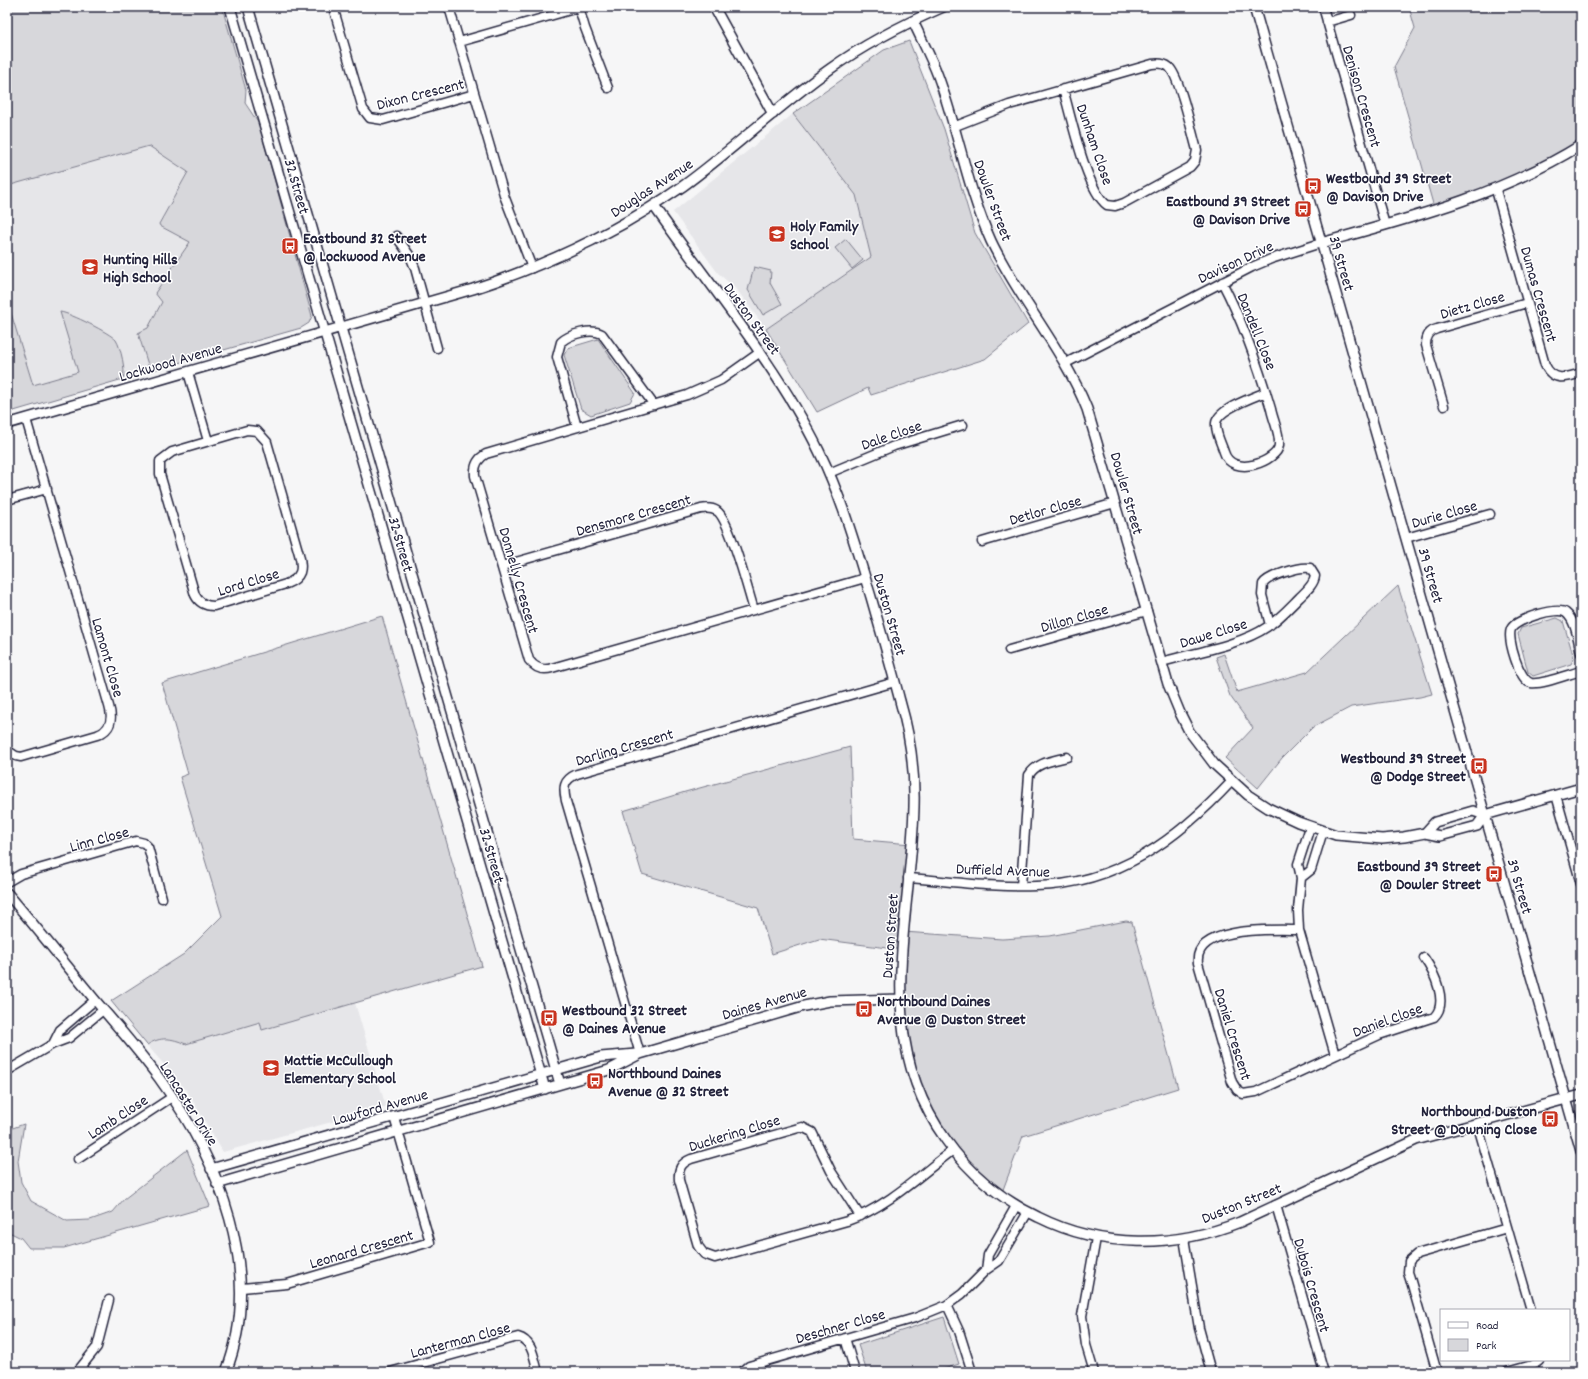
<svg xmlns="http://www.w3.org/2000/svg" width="1588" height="1379" font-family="Dekko,sans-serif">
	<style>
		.built { fill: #e6e6e9 }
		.green { fill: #d7d7db; stroke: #7c7c8b }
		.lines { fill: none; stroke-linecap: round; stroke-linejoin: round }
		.minor-casing { stroke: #22223b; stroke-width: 11 }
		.tertiary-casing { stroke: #22223b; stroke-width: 12 }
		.minor { stroke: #fff; stroke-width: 8 }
		.tertiary { stroke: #fff; stroke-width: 9 }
		.labels { text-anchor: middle; stroke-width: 3; stroke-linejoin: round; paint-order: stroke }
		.street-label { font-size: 16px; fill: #22223b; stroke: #fff }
		.poi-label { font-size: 16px; font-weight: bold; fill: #22223b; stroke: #fff; text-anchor: start }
	</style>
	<rect width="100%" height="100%" fill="#f6f6f7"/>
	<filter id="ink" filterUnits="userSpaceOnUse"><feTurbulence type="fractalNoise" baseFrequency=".025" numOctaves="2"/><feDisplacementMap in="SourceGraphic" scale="8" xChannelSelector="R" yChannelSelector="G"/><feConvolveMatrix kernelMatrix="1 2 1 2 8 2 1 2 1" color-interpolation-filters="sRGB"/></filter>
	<g filter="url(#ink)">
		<path class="built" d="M793 114 856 195 871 257 766 329 737 290 718 273 673 212Z
			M150 146 188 172 159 224 160 226 191 242 155 293 162 302 148 328 138 333 150 371 38 404 7 300V186Z
			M355 1003 386 1107 223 1152 187 1091 147 1045 162 1038 174 1039 186 1044 260 1022 262 1030Z"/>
		<path class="green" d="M7 7H222L246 90 245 103 259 124 312 316 309 323 301 328 150 371 138 333 148 328 162 302 155 293 190 242 160 226 159 224 188 172 149 146 7 186Z
			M1409 7H1581V145L1435 211 1394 67 1415 28Z
			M909 41 944 129 975 233 1028 324 985 359 871 395 868 388 817 412 766 329 871 257 856 195 793 114 884 50Z
			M846 239 863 260 852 269 835 248Z
			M754 267 771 271 770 283 782 304 763 315 748 290Z
			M7 300 33 385 78 372 60 312C70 313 110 333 116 340 121 348 126 371 123 379L7 413Z
			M598 339 635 393 630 402 591 415 581 409 564 355 568 348Z
			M1398 586 1432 694 1420 697 1351 707 1313 727 1282 758 1258 788 1225 758 1253 728 1230 696 1216 657 1224 654 1237 692 1307 672Z
			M382 616 482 966 262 1030 260 1022 186 1044C171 1038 161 1036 147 1045L111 1001 184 954 222 916 180 777 188 774 162 683Z
			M1557 618 1563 621 1574 658 1571 664 1533 676 1528 672 1518 634 1521 628Z
			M850 747 853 839 911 844 904 932 1002 939 1050 936 1126 921 1132 922 1178 1088 1023 1136 1001 1195 942 1135 905 1051 903 950 819 939 772 954 758 908 642 874 623 811 685 792Z
			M24 1124 18 1161 21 1182 31 1201 67 1221 90 1220 113 1212 124 1199 187 1150 210 1206 64 1248H29L21 1238 7 1231V1130Z
			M944 1317 959 1364 935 1372H867L858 1345Z"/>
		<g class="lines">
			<g class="minor-casing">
				<path id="minor" d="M333 7 363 109 370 118 383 120 474 94
					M449 7 505 198 532 268
					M1323 7 1385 225
					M579 8 585 28 608 88
					M1327 22 1351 15
					M459 42 581 7
					M953 127 1009 105 1152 64C1159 63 1164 63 1169 67 1180 77 1192 133 1197 150L1195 161 1190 167 1124 203 1115 206 1107 205C1086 190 1071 116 1063 89
					M1496 190 1545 365C1553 382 1566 378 1581 373
					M396 236 410 256 415 268 437 348
					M1222 282C1244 324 1258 365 1271 409 1273 420 1280 433 1279 445 1278 461 1232 479 1224 452 1221 443 1215 432 1216 423 1218 409 1254 397 1266 392
					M759 353 721 380 687 395 486 454C477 459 474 466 475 476L529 660C535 668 542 671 552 668L865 578
					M1066 363 1252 267 1271 259 1321 243
					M188 372 208 441
					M1444 406 1426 345C1426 337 1429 331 1437 329L1527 303
					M577 427 557 357 561 342C570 334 591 328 602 334L654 405
					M247 430 257 431 267 442 299 554C303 569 302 578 286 584L214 606C205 606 199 603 195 595L160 474V461L172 452Z
					M829 473 894 446 963 425
					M7 500 47 489
					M1406 538 1490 514
					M982 542 1115 503
					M502 566 701 509C706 508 712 508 717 511 730 520 748 591 754 610
					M1009 650 1147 611
					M1581 653C1578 641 1576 621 1566 613 1558 606 1516 619 1511 629 1507 639 1519 680 1531 683 1542 685 1569 674 1581 671
					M1162 662C1193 653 1241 645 1267 627 1279 619 1289 608 1299 598 1305 592 1314 585 1315 576L1310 568C1300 566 1268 576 1263 584L1262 595 1270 625
					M7 750 16 756 21 757 97 735C111 730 113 719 109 706L26 419
					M1556 795 1581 884
					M1310 827 1298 864 1301 878 1298 910 1299 930 1335 1055
					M908 878C950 881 994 888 1036 886 1118 884 1178 839 1232 781
					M1301 878 1311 870 1323 831
					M7 882 21 874 136 841 144 843 148 847 162 898
					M1021 886 1029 775C1037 762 1053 761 1067 757
					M1299 930C1276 930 1193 925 1198 963L1232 1082 1237 1090 1243 1094 1256 1092 1379 1035 1434 1017C1449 1003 1434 972 1424 958
					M53 1044 60 1030 95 1000
					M640 1054 566 801C563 788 563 780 577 774L895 682
					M7 1071 53 1044 69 1038 103 1010
					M1477 1123 1531 1310
					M78 1159 172 1097
					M1276 1205 1324 1372
					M860 1216 831 1171 812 1132 802 1127 691 1159C681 1163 678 1169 679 1180L698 1246 704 1254 715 1258 847 1221C887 1207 920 1175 953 1150
					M1184 1238 1199 1328 1211 1372
					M986 1270 988 1255 1016 1206
					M242 1288 287 1284 430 1242 394 1117
					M947 1305 959 1331 972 1372
					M845 1338 855 1372
					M77 1372 97 1347 109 1300
					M390 1372 518 1337C533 1341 534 1359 538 1372
					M742 1372 749 1366 915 1318 947 1305 962 1294 986 1270 999 1261 1028 1212
					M1094 1372 1086 1345 1082 1316 1096 1238
					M1437 1372 1410 1278 1408 1272 1409 1261 1417 1254 1507 1228
					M1507 1372 1532 1365 1539 1360"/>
			</g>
			<g class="tertiary-casing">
				<path id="tertiary" d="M230 7 545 1089
					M248 7 560 1084
					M714 7 773 114
					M1254 7 1581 1151
					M913 21C921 39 931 57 938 76 958 130 967 188 991 241 1019 300 1063 348 1087 409L1168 684 1180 713 1189 731 1214 764 1248 795 1268 808 1298 822 1336 835 1382 839 1404 837 1425 833 1440 836 1477 826 1485 815
					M654 206C709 285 777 365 819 451 842 498 856 548 871 597 881 632 891 666 900 701 910 735 915 772 914 807 911 924 871 1036 946 1140 969 1173 1002 1200 1038 1217 1102 1249 1175 1248 1240 1222L1416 1140 1581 1095
					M1321 243C1411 218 1501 195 1581 145
					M7 424 473 289C547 265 619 231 683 186 734 149 779 105 830 69 865 44 904 24 943 7
					M1485 815 1581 788
					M1425 833 1435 822 1473 811 1485 815
					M7 893C37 928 66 965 95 1000 117 1026 139 1051 159 1078 219 1160 265 1272 226 1372
					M211 1169 601 1057 636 1054
					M217 1184 609 1070 640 1054 804 1006 830 1001 900 999"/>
			</g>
			<use href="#minor" class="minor"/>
			<use href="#tertiary" class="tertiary"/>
		</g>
	</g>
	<defs>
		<g id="bus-square" transform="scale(0.9)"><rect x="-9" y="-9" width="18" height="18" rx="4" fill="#c8321e" stroke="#fff"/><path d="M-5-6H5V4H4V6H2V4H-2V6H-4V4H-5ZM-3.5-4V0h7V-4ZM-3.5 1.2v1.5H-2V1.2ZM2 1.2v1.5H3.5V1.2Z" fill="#fff"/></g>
		<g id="school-square" transform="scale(0.9)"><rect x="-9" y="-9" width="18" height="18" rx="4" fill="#c8321e" stroke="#fff"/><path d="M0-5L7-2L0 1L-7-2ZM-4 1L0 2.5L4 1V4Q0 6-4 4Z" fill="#fff"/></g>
	</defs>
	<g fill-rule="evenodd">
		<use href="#bus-square" x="1313" y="186"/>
		<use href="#bus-square" x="1303" y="209"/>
		<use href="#school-square" x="777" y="234"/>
		<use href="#bus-square" x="290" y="246"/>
		<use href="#school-square" x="90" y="267"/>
		<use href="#bus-square" x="1479" y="766"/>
		<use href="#bus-square" x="1494" y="874"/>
		<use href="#bus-square" x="864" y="1009"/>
		<use href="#bus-square" x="549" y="1018"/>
		<use href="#school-square" x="271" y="1068"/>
		<use href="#bus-square" x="595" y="1081"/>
		<use href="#bus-square" x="1550" y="1119"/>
	</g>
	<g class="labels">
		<g class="street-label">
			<text transform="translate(420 93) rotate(-14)" y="6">Dixon Crescent</text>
			<text transform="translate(1363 96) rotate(74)" y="6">Denison Crescent</text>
			<text transform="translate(1096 144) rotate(71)" y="6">Dunham Close</text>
			<text transform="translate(298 186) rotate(74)" y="6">32 Street</text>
			<text transform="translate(651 187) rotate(-33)" y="6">Douglas Avenue</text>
			<text transform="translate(994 200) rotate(70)" y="6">Dowler Street</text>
			<text transform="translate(1235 261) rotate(-25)" y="6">Davison Drive</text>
			<text transform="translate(1343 263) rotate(74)" y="6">39 Street</text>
			<text transform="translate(1540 294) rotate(74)" y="6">Dumas Crescent</text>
			<text transform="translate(1472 304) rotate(-16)" y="6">Dietz Close</text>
			<text transform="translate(753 318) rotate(54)" y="6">Duston Street</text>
			<text transform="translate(1258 331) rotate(68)" y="6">Dandell Close</text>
			<text transform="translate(170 361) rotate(-16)" y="6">Lockwood Avenue</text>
			<text transform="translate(891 434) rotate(-19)" y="6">Dale Close</text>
			<text transform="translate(1128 493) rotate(74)" y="6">Dowler Street</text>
			<text transform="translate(1045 509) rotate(-16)" y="6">Detlor Close</text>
			<text transform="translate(1444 513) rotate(-16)" y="6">Durie Close</text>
			<text transform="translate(633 514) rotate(-16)" y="6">Densmore Crescent</text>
			<text transform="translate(402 544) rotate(74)" y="6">32 Street</text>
			<text transform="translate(1432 575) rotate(74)" y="6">39 Street</text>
			<text transform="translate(520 580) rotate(74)" y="6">Donnelly Crescent</text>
			<text transform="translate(248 581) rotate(-17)" y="6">Lord Close</text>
			<text transform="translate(891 614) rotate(74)" y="6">Duston Street</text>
			<text transform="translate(1074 617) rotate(-16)" y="6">Dillon Close</text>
			<text transform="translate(1213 632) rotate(-17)" y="6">Dawe Close</text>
			<text transform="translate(109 657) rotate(74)" y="6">Lamont Close</text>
			<text transform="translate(624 746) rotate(-16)" y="6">Darling Crescent</text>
			<text transform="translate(99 838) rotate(-15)" y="6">Linn Close</text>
			<text transform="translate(493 855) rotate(74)" y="6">32 Street</text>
			<text transform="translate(1003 869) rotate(2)" y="6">Duffield Avenue</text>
			<text transform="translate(1521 886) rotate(74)" y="6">39 Street</text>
			<text transform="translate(889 936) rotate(-86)" y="6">Duston Street</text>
			<text transform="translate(764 1002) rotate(-16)" y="6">Daines Avenue</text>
			<text transform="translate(1387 1019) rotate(-20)" y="6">Daniel Close</text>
			<text transform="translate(1234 1034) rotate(73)" y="6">Daniel Crescent</text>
			<text transform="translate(190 1103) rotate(58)" y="6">Lancaster Drive</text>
			<text transform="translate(380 1106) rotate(-16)" y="6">Lawford Avenue</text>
			<text transform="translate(117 1116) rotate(-33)" y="6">Lamb Close</text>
			<text transform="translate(734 1132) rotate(-17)" y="6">Duckering Close</text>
			<text transform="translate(1241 1202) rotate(-22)" y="6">Duston Street</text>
			<text transform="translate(361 1248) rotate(-16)" y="6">Leonard Crescent</text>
			<text transform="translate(1313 1285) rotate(74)" y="6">Dubois Crescent</text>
			<text transform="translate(840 1325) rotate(-16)" y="6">Deschner Close</text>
			<text transform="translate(460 1339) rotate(-15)" y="6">Lanterman Close</text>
		</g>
		<g class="poi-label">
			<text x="1326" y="183">Westbound 39 Street<tspan x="1326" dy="18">@ Davison Drive</tspan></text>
			<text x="1290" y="206" text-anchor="end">Eastbound 39 Street<tspan x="1290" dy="18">@ Davison Drive</tspan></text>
			<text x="790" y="231">Holy Family<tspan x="790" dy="18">School</tspan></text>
			<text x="303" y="243">Eastbound 32 Street<tspan x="303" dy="18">@ Lockwood Avenue</tspan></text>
			<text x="103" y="264">Hunting Hills<tspan x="103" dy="18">High School</tspan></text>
			<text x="1466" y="763" text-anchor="end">Westbound 39 Street<tspan x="1466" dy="18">@ Dodge Street</tspan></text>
			<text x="1481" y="871" text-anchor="end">Eastbound 39 Street<tspan x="1481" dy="18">@ Dowler Street</tspan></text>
			<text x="877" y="1006">Northbound Daines<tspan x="877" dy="18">Avenue @ Duston Street</tspan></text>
			<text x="562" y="1015">Westbound 32 Street<tspan x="562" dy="18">@ Daines Avenue</tspan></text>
			<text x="284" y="1065">Mattie McCullough<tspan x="284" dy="18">Elementary School</tspan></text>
			<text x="608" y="1078">Northbound Daines<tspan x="608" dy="18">Avenue @ 32 Street</tspan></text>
			<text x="1537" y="1116" text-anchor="end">Northbound Duston<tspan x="1537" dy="18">Street @ Downing Close</tspan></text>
		</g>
	</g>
	<rect width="1588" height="1379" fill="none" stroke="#fff" stroke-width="24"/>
	<rect x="12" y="12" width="1564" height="1355" fill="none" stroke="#22223b" stroke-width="1.5" filter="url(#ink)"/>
	<rect x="1440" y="1309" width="130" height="52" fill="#ffffff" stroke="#a7a7b1"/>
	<rect x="1448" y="1322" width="20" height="6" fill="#ffffff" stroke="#a7a7b1"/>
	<text x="1476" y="1329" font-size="12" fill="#22223b">Road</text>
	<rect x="1448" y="1339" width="20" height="12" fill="#d7d7db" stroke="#a7a7b1"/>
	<text x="1476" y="1349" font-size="12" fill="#22223b">Park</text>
</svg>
